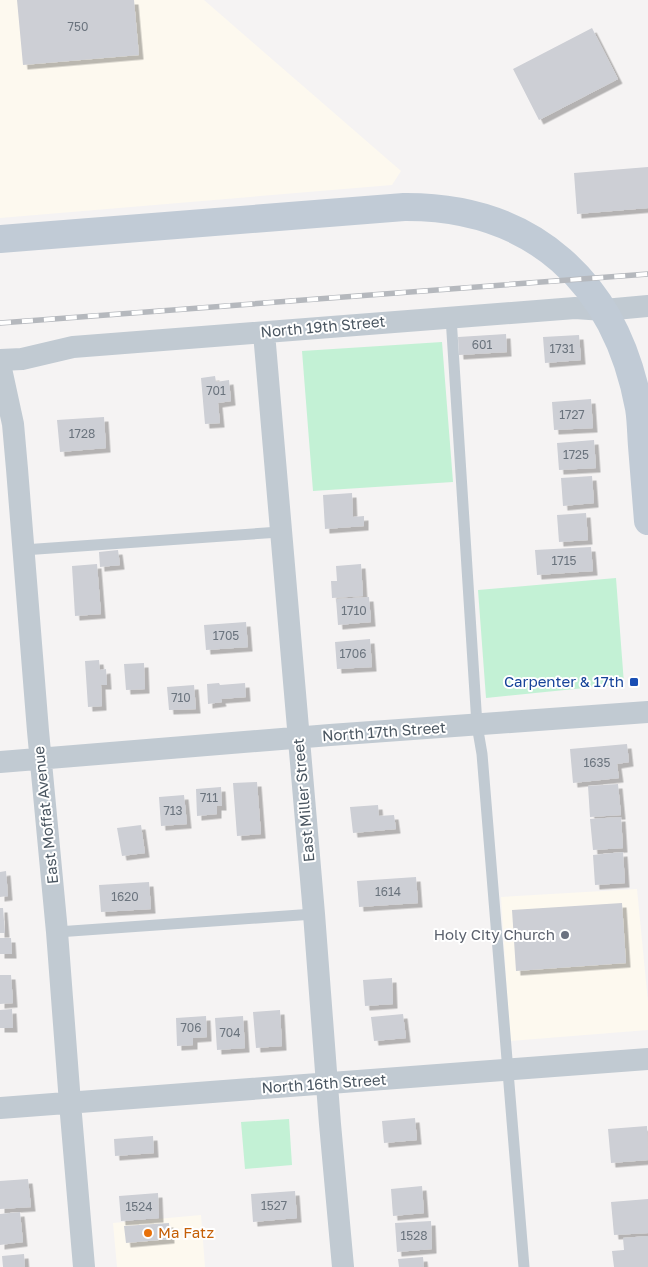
<svg xmlns="http://www.w3.org/2000/svg" width="648" height="1267" font-family="'Golos Text',sans-serif">
	<style>
		.commercial { fill: #fdf9ef }
		.green { fill: #c3f1d5 }
		.building { fill: #cdcfd5; filter: url(#shadow) }
		.lines { fill: none; stroke-linecap: round; stroke-linejoin: round }
		.lane { stroke: #c1cad2; stroke-width: 11 }
		.street { stroke: #c1cad2; stroke-width: 22 }
		.secondary { stroke: #c1cbd6; stroke-width: 28 }
		.rail-casing { stroke: #b5b8bd; stroke-width: 5.5 }
		.rail { stroke: #fff; stroke-width: 4; stroke-dasharray: 11; stroke-linecap: butt }
		.transit-dot { fill: #1a4fb4; stroke: #fff; stroke-width: 2 }
		.worship-dot { fill: #6b7280; stroke: #fff; stroke-width: 2 }
		.food-dot { fill: #e8710a; stroke: #fff; stroke-width: 2 }
		.labels { text-anchor: middle; stroke-width: 4; stroke-linejoin: round; paint-order: stroke }
		.number-label { font-size: 12px; fill: #6b747e }
		.street-label { font-size: 15px; fill: #4a5661; stroke: #fff }
		.transit-label { font-size: 15px; fill: #164399; stroke: #fff; text-anchor: end }
		.worship-label { font-size: 15px; fill: #5b616d; stroke: #fff; text-anchor: end }
		.food-label { font-size: 15px; fill: #c56008; stroke: #fff; text-anchor: start }
	</style>
	<defs>
		<filter id="shadow"><feDropShadow dx="4.5" dy="4.5" stdDeviation="0" flood-color="#0004"/></filter>
	</defs>
	<rect width="100%" height="100%" fill="#f5f3f3"/>
	<path class="commercial" d="M0 0H204L401 171 392 185 0 218Z
		M637 889 648 1002V1030L510 1041 501 897Z
		M201 1215 205 1267H117L113 1223Z"/>
	<path class="green" d="M442 342 453 482 313 491 302 351Z
		M616 578 624 684 486 698 478 590Z
		M289 1119 292 1165 245 1169 241 1122Z"/>
	<path class="building" d="M17 0H134L139 55 23 65Z
		M592 28 618 79 539 120 513 69Z
		M648 167V208L577 214 574 173Z
		M506 334 507 352 459 355 458 337Z
		M579 335 581 360 545 363 543 337Z
		M215 376 216 382 229 380 231 401 218 403 220 423 205 424 201 378Z
		M591 399 593 428 554 430 552 402Z
		M104 417 106 448 60 452 57 420Z
		M594 440 596 468 559 470 557 443Z
		M592 476 594 503 563 506 561 478Z
		M352 493 353 517 364 516V526L325 529 323 495Z
		M586 513 588 540 559 542 557 515Z
		M591 547 593 571 537 575 535 550Z
		M118 550 120 565 100 567 99 552Z
		M97 564 101 614 75 616 72 566Z
		M361 564 363 596 332 598 331 581H337L336 566Z
		M369 597 371 622 338 625 336 599Z
		M246 622 248 647 206 650 204 625Z
		M370 639 372 667 337 669 335 642Z
		M99 660 100 670 106 669 107 685H101L102 706 88 707 85 661Z
		M144 663 145 689 126 690 124 664Z
		M219 683 220 685 245 683 246 697 221 699 222 702 208 704 207 684Z
		M194 685 196 709 169 710 167 687Z
		M627 744 629 762 617 764 619 778 573 783 570 749Z
		M257 782 261 834 237 836 233 783Z
		M618 784 621 815 590 817 588 786Z
		M221 787 222 806H217V814L197 816 196 789Z
		M184 795 187 824 161 826 159 797Z
		M378 805 379 816 394 815 396 829 353 833 350 807Z
		M621 817 623 848 593 850 590 819Z
		M141 825 145 853 122 856 117 828Z
		M623 852 625 883 595 885 593 855Z
		M6 871 8 896 0 897V872Z
		M416 877 418 903 359 907 357 881Z
		M149 882 151 909 101 912 99 885Z
		M622 903 626 963 516 971 512 910Z
		M0 908H3L5 933H0Z
		M0 938H11L12 954H0Z
		M0 975H11L13 1003 0 1004Z
		M392 978 393 1004 365 1006 363 980Z
		M12 1009 13 1028H0V1010Z
		M280 1010 282 1046 256 1048 253 1012Z
		M403 1014 406 1038 374 1041 371 1017Z
		M206 1016 207 1037 193 1038V1045L177 1046 176 1018Z
		M243 1016 245 1048 217 1050 215 1018Z
		M415 1118 417 1140 384 1143 382 1121Z
		M647 1126 648 1160 611 1163 608 1129Z
		M153 1136 154 1153 115 1156 114 1139Z
		M28 1179 31 1207 0 1209V1181Z
		M422 1186 424 1213 393 1216 391 1189Z
		M295 1191 297 1218 253 1222 251 1194Z
		M158 1193 159 1218 121 1221 119 1196Z
		M648 1199V1233L614 1235 611 1202Z
		M20 1212 23 1242 0 1245V1214Z
		M431 1221 432 1249 397 1252 395 1223Z
		M169 1223 170 1239 126 1243 124 1226Z
		M648 1236V1267H614L612 1251 624 1250 623 1238Z
		M24 1254 25 1267H3L2 1256Z
		M423 1257 424 1267H399L398 1259Z"/>
	<g class="lines">
		<path class="lane" d="M451 317 477 725 482 754 524 1267
			M23 550 280 532
			M57 932 314 914"/>
		<path class="street" d="M264 333 314 914 330 1124 343 1267
			M0 360 22 359 73 347 575 308 604 310 648 306
			M0 364 13 424 17 469 38 731 57 932 70 1103 84 1267
			M0 762 330 735 648 712
			M0 1108 648 1059"/>
		<path class="secondary" d="M0 239 404 207C533 206 616 283 639 408 641 420 641 433 642 446 644 471 646 496 648 521"/>
		<g class="rail-casing">
			<path id="rail" d="M0 323 648 274"/>
		</g>
		<use href="#rail" class="rail"/>
	</g>
	<rect class="transit-dot" x="629" y="677" width="10" height="10" rx="2.5"/>
	<circle class="worship-dot" cx="565" cy="935" r="5"/>
	<circle class="food-dot" cx="148" cy="1233" r="5"/>
	<g class="labels">
		<g class="number-label">
			<text x="78" y="31">750</text>
			<text x="482" y="349">601</text>
			<text x="562" y="353">1731</text>
			<text x="216" y="395">701</text>
			<text x="572" y="419">1727</text>
			<text x="82" y="438">1728</text>
			<text x="576" y="459">1725</text>
			<text x="564" y="565">1715</text>
			<text x="354" y="615">1710</text>
			<text x="226" y="640">1705</text>
			<text x="353" y="658">1706</text>
			<text x="181" y="702">710</text>
			<text x="597" y="767">1635</text>
			<text x="209" y="802">711</text>
			<text x="173" y="815">713</text>
			<text x="388" y="896">1614</text>
			<text x="125" y="901">1620</text>
			<text x="191" y="1032">706</text>
			<text x="230" y="1037">704</text>
			<text x="274" y="1210">1527</text>
			<text x="139" y="1211">1524</text>
			<text x="414" y="1240">1528</text>
		</g>
		<g class="street-label">
			<text transform="translate(323 327) rotate(-5)" y="5">North 19th Street</text>
			<text transform="translate(384 732) rotate(-4)" y="5">North 17th Street</text>
			<text transform="translate(304 800) rotate(-95)" y="5">East Miller Street</text>
			<text transform="translate(46 815) rotate(-96)" y="5">East Moffat Avenue</text>
			<text transform="translate(324 1084) rotate(-4)" y="5">North 16th Street</text>
		</g>
		<g class="transit-label">
			<text x="624" y="687">Carpenter &amp; 17th</text>
		</g>
		<g class="worship-label">
			<text x="555" y="940">Holy City Church</text>
		</g>
		<g class="food-label">
			<text x="158" y="1238">Ma Fatz</text>
		</g>
	</g>
</svg>
